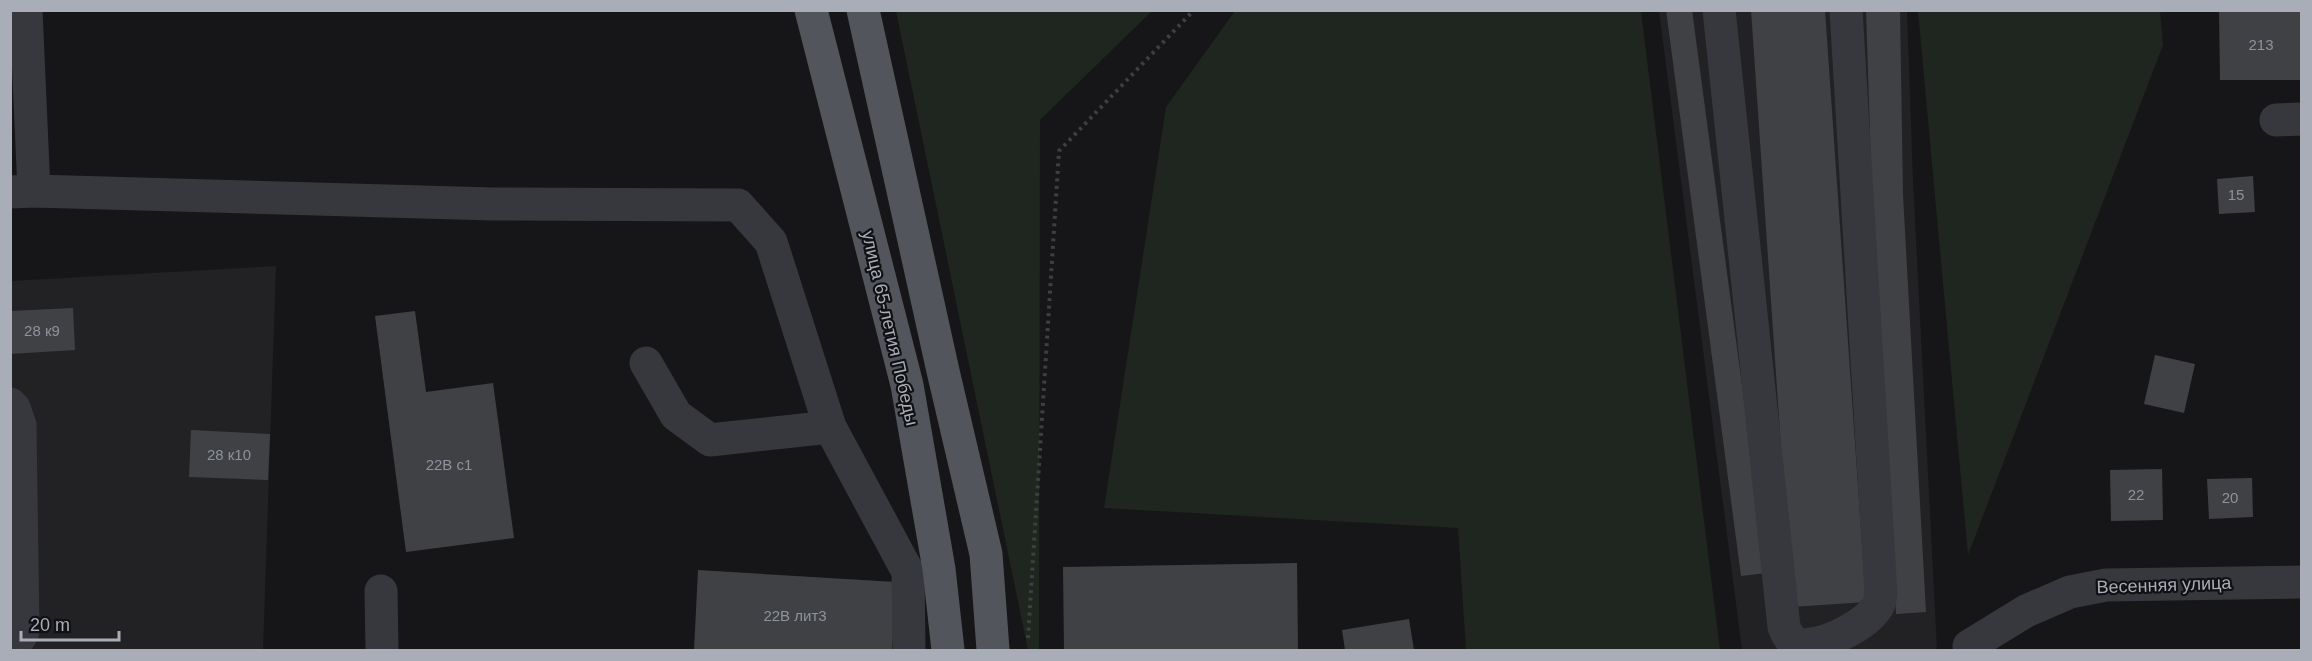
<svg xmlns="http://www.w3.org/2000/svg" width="2312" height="661" font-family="Arial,sans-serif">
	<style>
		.built { fill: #222225 }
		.green { fill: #1e261f }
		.building { fill: #404145 }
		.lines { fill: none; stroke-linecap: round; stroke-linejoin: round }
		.path { stroke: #3d3f44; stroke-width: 4; stroke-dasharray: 3 4.5; stroke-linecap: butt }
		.minor { stroke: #37383d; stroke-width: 33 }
		.major { stroke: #53555c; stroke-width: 33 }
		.labels { text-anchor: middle; stroke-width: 4.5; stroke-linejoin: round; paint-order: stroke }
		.number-label { font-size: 15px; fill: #8e929b }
		.street-label { font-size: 18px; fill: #a8adb8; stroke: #111113 }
	</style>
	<rect width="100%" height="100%" fill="#161618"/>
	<path class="built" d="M1659 11H1907L1913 181 1937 650H1742Z
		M276 266 263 650H11V281Z"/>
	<path class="green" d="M896 11H1152L1040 120 1039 650H1028Z
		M1235 11H1641L1720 650H1466L1458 528 1104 508 1166 107Z
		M1918 11H2160L2163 45 1968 555Z"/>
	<path class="building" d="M1666 10H1692L1767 573 1741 576Z
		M1751 10H1825L1866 602 1792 607Z
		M1866 10H1900L1903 195 1926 612 1896 614 1872 195Z
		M2219 10H2302V80H2220Z
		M2253 176 2255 212 2219 214 2217 179Z
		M73 308 75 350 10 354V311Z
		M415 311 426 392 493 383 514 538 406 552 375 316Z
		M2155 355 2195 364 2184 413 2144 404Z
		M191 430 270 434 268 480 189 477Z
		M2162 469 2163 520 2111 521 2110 470Z
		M2252 478 2253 517 2209 519 2207 479Z
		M1297 563 1298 650H1064L1063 567Z
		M698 570 896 582 892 650H694Z
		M1409 619 1414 650H1345L1342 630Z"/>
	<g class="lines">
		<path class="path" d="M1028 638 1059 151 1194 10"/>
		<path class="minor" d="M26 10 34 191
			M1719 10 1784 627C1787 634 1790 641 1798 644 1818 649 1862 627 1874 611 1879 606 1880 601 1881 594L1846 10
			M2276 120 2302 119
			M10 192 34 191 493 204 738 205 771 242 830 427
			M646 363 676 415 710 440 830 427 908 572 909 650
			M10 404 14 408 20 425 23 632 12 650
			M381 591 382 650
			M1969 646 2026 611 2070 592 2106 585 2302 582"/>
		<path class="major" d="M811 10 907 385 939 569 948 650
			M863 10 943 371 986 554 993 650"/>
	</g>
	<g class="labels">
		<g class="number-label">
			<text x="2261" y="50">213</text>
			<text x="2236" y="200">15</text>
			<text x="42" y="336">28 к9</text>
			<text x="229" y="460">28 к10</text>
			<text x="449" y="470">22В с1</text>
			<text x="2136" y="500">22</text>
			<text x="2230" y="503">20</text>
			<text x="795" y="621">22В лит3</text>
		</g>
		<g class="street-label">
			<text transform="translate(890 328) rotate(77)" y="6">улица 65-летия Победы</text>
			<text transform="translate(2164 585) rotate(-2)" y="6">Весенняя улица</text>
		</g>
	</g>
	<rect width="2312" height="661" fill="none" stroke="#a8adb8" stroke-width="24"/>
	<path d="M21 631v9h98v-9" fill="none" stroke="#a8adb8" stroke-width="3"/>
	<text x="30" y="631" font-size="18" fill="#a8adb8" stroke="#111113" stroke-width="4.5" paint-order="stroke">20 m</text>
</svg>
